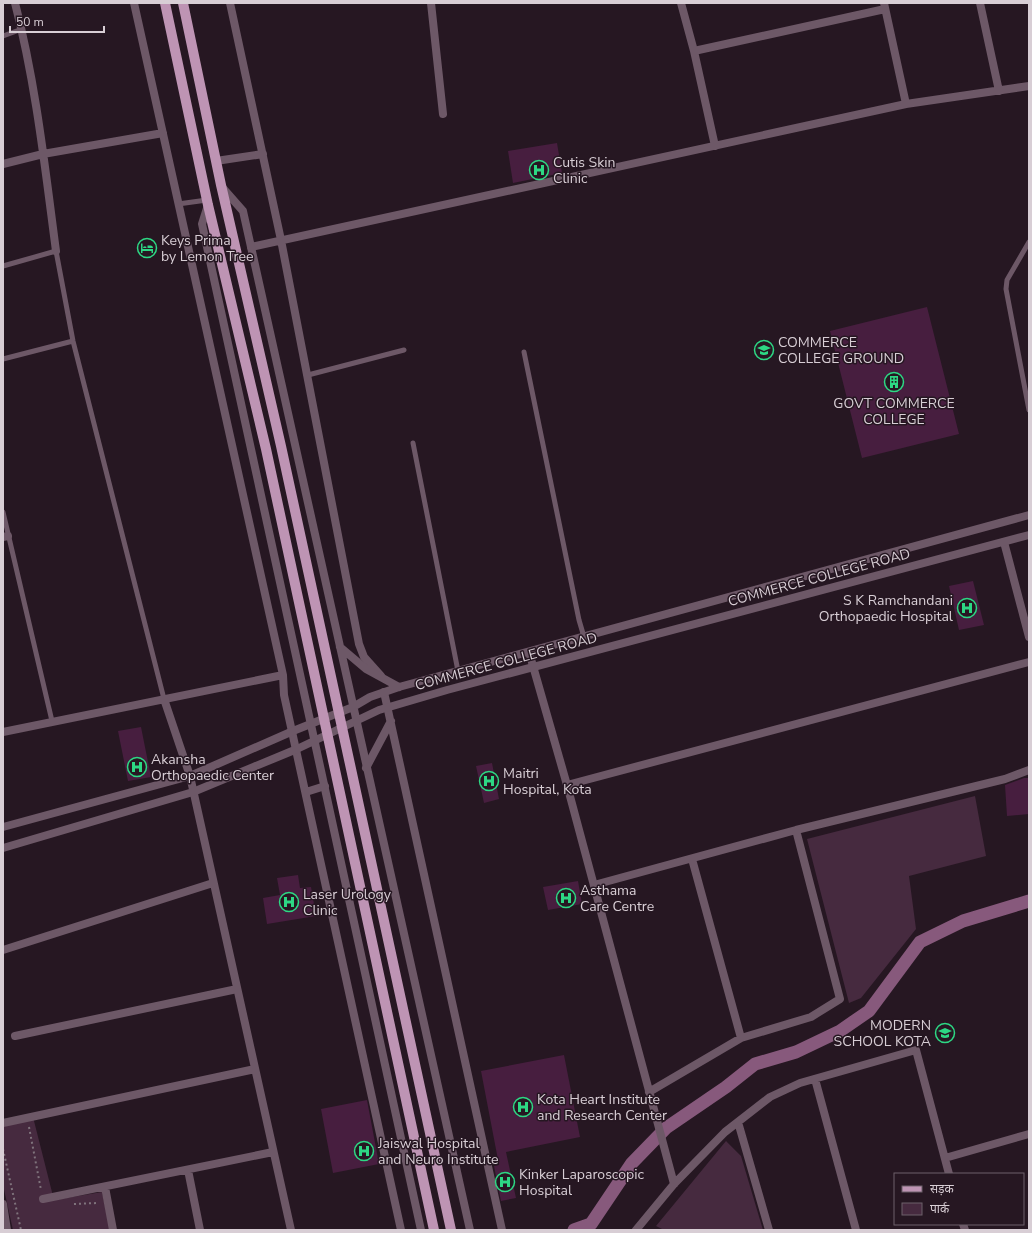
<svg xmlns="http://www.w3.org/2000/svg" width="1032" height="1233" font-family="'Nunito Sans','Noto Sans Devanagari',sans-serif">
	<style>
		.green { fill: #462a3f }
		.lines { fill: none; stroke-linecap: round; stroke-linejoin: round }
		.canal { stroke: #87597c; stroke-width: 13 }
		.building { fill: #471e3f }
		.path { stroke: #7f737c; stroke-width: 2; stroke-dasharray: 2 3; stroke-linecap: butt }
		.service { stroke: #6d5867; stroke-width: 5 }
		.minor { stroke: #6d5867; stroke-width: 8 }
		.tertiary { stroke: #6d5867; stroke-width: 8 }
		.primary { stroke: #be94b4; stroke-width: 10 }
		.labels { text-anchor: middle; stroke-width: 3; stroke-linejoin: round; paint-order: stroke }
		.poi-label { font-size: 14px; fill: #d8ced5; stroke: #261722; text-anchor: start }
		.street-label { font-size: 14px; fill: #d8ced5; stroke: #261722 }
	</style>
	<rect width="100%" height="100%" fill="#261722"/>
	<path class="green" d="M975 796 986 856 909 876 916 929 861 998 849 1003 807 839Z
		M33 1117 54 1200 102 1192 110 1230H13L3 1185V1127Z
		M726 1141 741 1156 763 1230H664L656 1226Z"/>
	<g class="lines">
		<path class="canal" d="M574 1230 591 1224 632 1163 666 1128 726 1087 755 1064 796 1052 840 1031 869 1011 920 942 963 921 1029 901"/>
	</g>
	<path class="building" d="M557 143 562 173 513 183 508 151Z
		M927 307 959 434 862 458 830 331Z
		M973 581 984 625 959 630 949 586Z
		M141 727 151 777 128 781 118 731Z
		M492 763 499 799 484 803 476 766Z
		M1024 778H1029V814L1007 816 1005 785Z
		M298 875 300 888 311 887 316 916 267 924 263 898 280 895 277 878Z
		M578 881 582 904 548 910 543 887Z
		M564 1055 580 1137 506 1152 516 1198 501 1201 494 1166 499 1165 481 1071Z
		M367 1100 379 1164 333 1173 321 1109Z"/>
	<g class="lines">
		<path class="path" d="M29 1127 41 1190
			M3 1149 21 1230
			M74 1204 97 1203"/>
		<path class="service" d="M3 36 22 29
			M178 204 207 200
			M1029 242 1007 280 1006 289 1029 410
			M3 266 56 251 73 341 164 699
			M524 352 579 620 584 637
			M3 359 73 341
			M308 375 404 350
			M413 443 458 671
			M3 512 52 721"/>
		<path class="minor" d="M15 3C36 84 45 168 56 251
			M134 3 283 675 284 695 401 1230
			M230 3 281 240 359 644 364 657 381 676
			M431 3 443 114
			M681 3 694 51 715 146
			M884 3 906 104
			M980 3 999 91
			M694 51 885 9
			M216 161 263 154
			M3 164 43 154 163 133
			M251 247 906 104 1029 86
			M3 537 8 536
			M1004 542 1029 637
			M529 652 567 785 674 1184
			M384 692 502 1230
			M164 699 190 776 291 1230
			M3 732 283 675
			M366 768 391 721
			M567 785 1029 662
			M306 792 325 786
			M692 859 741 1038
			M594 885 796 830 1005 779 1029 770
			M3 950 213 883
			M15 1036 237 989
			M815 1079 856 1230
			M649 1092 741 1038 811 1017 840 999 796 830
			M738 1122 769 1230
			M3 1123 255 1069
			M945 1158 1029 1134
			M188 1170 200 1230
			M105 1187 113 1230
			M43 1199 273 1152
			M3 1204 7 1230
			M963 1224 965 1230
			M636 1230 674 1184 725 1132 770 1097 800 1083 916 1050 949 1174"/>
		<path class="tertiary" d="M221 186 243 211 470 1230
			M208 205 202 224 421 1230
			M340 647 366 669 399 687
			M3 827 190 776 293 731 353 707 370 697 399 687 1029 515
			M3 848 193 792 297 749 379 710 447 690 1029 535"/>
		<path class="primary" d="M165 3 208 205 266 449 434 1230
			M183 3 221 185 281 446 451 1230"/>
	</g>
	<defs>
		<g id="hospital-ring" transform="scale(1)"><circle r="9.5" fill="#261722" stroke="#2dd884" stroke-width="1.5"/><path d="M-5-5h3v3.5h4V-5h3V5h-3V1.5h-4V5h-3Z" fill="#2dd884"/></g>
		<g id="hotel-ring" transform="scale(1)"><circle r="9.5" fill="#261722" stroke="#2dd884" stroke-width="1.5"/><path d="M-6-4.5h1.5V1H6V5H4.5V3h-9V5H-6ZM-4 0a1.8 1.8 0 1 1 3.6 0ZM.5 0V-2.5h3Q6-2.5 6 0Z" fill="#2dd884"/></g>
		<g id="university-ring" transform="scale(1)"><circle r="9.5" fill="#261722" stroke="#2dd884" stroke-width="1.5"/><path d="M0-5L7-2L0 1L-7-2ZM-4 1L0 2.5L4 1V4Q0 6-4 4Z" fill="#2dd884"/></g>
		<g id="building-ring" transform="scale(1)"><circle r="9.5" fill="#261722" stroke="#2dd884" stroke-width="1.5"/><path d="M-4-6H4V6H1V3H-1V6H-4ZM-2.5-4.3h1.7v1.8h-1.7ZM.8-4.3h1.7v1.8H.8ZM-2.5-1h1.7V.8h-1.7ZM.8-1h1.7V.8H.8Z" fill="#2dd884"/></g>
		<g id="school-ring" transform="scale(1)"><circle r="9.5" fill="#261722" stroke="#2dd884" stroke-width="1.5"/><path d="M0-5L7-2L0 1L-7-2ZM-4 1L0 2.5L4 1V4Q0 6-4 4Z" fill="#2dd884"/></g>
	</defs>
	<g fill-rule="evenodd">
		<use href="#hospital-ring" x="539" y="170"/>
		<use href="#hotel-ring" x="147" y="248"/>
		<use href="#university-ring" x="764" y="350"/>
		<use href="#building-ring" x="894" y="382"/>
		<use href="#hospital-ring" x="967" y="608"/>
		<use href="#hospital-ring" x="137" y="767"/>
		<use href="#hospital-ring" x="489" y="781"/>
		<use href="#hospital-ring" x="566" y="898"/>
		<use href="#hospital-ring" x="289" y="902"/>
		<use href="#school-ring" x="945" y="1033"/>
		<use href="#hospital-ring" x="523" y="1107"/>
		<use href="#hospital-ring" x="364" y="1151"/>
		<use href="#hospital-ring" x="505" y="1182"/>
	</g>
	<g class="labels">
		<g class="poi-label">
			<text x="553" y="167">Cutis Skin<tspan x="553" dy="16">Clinic</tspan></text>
			<text x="161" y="245">Keys Prima<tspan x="161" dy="16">by Lemon Tree</tspan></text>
			<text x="778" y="347">COMMERCE<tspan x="778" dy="16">COLLEGE GROUND</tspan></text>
			<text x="894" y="408" text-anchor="middle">GOVT COMMERCE<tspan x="894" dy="16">COLLEGE</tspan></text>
			<text x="953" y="605" text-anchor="end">S K Ramchandani<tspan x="953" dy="16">Orthopaedic Hospital</tspan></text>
			<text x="151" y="764">Akansha<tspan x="151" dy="16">Orthopaedic Center</tspan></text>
			<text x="503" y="778">Maitri<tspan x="503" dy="16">Hospital, Kota</tspan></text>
			<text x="580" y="895">Asthama<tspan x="580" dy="16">Care Centre</tspan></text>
			<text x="303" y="899">Laser Urology<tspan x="303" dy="16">Clinic</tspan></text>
			<text x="931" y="1030" text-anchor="end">MODERN<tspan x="931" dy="16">SCHOOL KOTA</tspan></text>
			<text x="537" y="1104">Kota Heart Institute<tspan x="537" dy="16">and Research Center</tspan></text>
			<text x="378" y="1148">Jaiswal Hospital<tspan x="378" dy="16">and Neuro Institute</tspan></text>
			<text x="519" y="1179">Kinker Laparoscopic<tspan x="519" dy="16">Hospital</tspan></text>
		</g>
		<g class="street-label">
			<text transform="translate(819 577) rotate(-15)" y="5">COMMERCE COLLEGE ROAD</text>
			<text transform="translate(506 661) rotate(-15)" y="5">COMMERCE COLLEGE ROAD</text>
		</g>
	</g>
	<rect width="1032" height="1233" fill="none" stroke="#d8ced5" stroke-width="8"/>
	<rect x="894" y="1173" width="130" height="52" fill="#261722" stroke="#6d606a"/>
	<rect x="902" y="1186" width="20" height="6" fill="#be94b4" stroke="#6d606a"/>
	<text x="930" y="1193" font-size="12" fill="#d8ced5">सड़क</text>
	<rect x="902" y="1203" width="20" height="12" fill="#462a3f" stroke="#6d606a"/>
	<text x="930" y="1213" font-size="12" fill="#d8ced5">पार्क</text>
	<path d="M10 26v6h94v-6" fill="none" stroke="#d8ced5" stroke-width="2"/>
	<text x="16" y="26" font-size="12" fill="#d8ced5" stroke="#261722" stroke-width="3" paint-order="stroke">50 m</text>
</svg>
